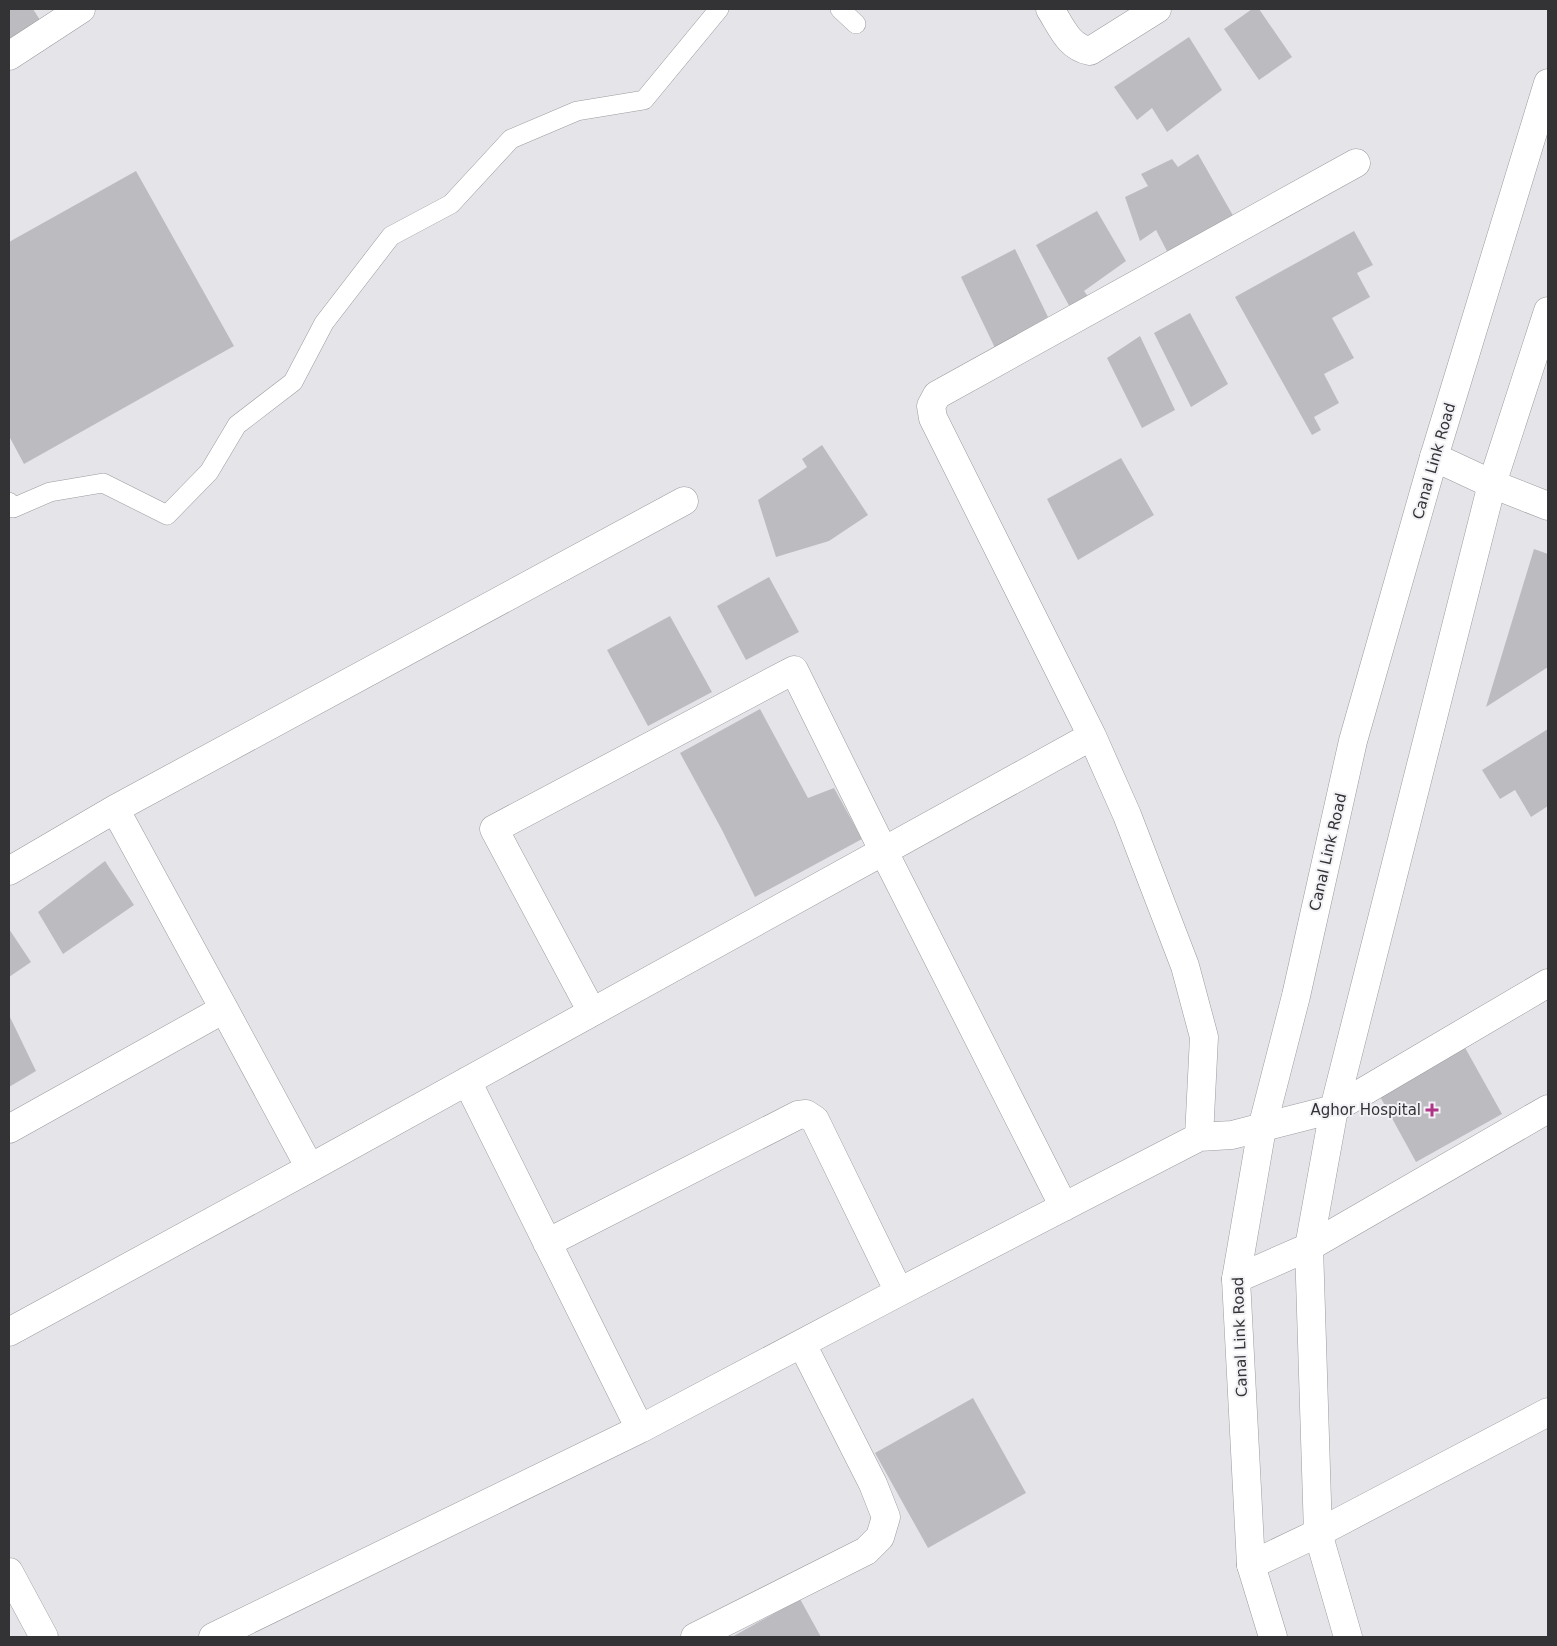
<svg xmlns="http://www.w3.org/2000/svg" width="1557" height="1646" font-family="'DejaVu Sans',sans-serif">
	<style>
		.building { fill: #bcbcc0 }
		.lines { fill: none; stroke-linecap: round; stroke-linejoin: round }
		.service-casing { stroke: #9b9b9f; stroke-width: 20 }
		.minor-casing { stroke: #9b9b9f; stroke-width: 29 }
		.primary-casing { stroke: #9b9b9f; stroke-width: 29 }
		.service { stroke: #fff; stroke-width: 19 }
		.minor { stroke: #fff; stroke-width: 28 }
		.primary { stroke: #fff; stroke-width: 28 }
		.poi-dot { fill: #b13587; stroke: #f2f2f6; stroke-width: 2 }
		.labels { text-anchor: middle; stroke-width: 4; stroke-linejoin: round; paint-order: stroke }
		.street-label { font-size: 15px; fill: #333335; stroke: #f2f2f6 }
		.poi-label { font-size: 15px; fill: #333335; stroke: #f2f2f6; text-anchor: end }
	</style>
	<rect width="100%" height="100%" fill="#e5e4e9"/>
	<path class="building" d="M9 9H33L40 20 9 40Z
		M1252 9H1259L1292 57 1259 80 1224 29Z
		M1189 37 1222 90 1167 132 1152 108 1137 120 1114 87Z
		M1198 154 1235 219 1170 257 1156 230 1140 241 1125 197 1148 186 1141 174 1172 159 1178 167Z
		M136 171 234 346 24 464 9 436V242Z
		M1097 211 1126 261 1084 291 1090 299 1072 311 1036 245Z
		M1354 231 1373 265 1357 273 1370 297 1332 318 1354 358 1324 374 1339 403 1314 417 1321 430 1312 435 1235 297Z
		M1015 249 1048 317 995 348 961 277Z
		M1190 313 1228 384 1191 407 1154 333Z
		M1140 336 1175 410 1142 428 1107 358Z
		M822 445 868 515 829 541 776 557 758 500 807 467 802 459Z
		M1121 458 1154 515 1078 560 1047 499Z
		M1534 549 1548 554V667L1486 707Z
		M769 577 799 632 746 660 717 606Z
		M670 616 712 692 648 726 607 650Z
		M760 709 808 798 834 788 862 839 755 897 722 830 680 753Z
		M1548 729V806L1531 817 1515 790 1500 799 1482 770Z
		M105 861 134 905 63 954 38 912Z
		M9 929 31 962 9 977Z
		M9 1015 36 1071 9 1087Z
		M1463 1044 1502 1114 1416 1162 1377 1091Z
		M973 1398 1026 1493 928 1548 875 1453Z
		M800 1599 821 1637H732Z"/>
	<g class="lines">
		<g class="service-casing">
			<path id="service" d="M840 9 856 24
				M9 502 13 508 50 492 103 483 167 515 209 472 237 425 293 382 324 323 391 236 451 204 511 139 577 111 644 100 719 9"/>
		</g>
		<g class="minor-casing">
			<path id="minor" d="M1050 9C1061 26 1068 47 1090 51L1157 9
				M9 56 81 9
				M1434 457 1492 484 1548 506
				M1092 736 933 418 931 406 937 395 1356 163
				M9 871 115 809
				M224 1009 115 809 684 501
				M592 1012 494 829 794 670 884 852 1064 1207
				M467 1081 640 1429
				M9 1129 224 1009 310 1168 1092 736 1127 815 1185 966 1204 1037 1199 1137
				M547 1243 798 1115 806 1114 815 1120 899 1292
				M1236 1279 1309 1247 1548 1109
				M9 1332 310 1168
				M1251 1565 1318 1533 1548 1412
				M9 1572 44 1637
				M213 1637 640 1429 899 1292 1199 1137 1232 1135 1334 1109 1548 983
				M695 1637 866 1551 880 1537 886 1517 873 1484 802 1344"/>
		</g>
		<g class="primary-casing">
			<path id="primary" d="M1273 1637 1251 1565 1236 1279 1262 1128 1296 996 1353 741 1434 457 1548 83
				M1348 1637 1318 1533 1309 1247 1334 1109 1492 484 1548 311"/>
		</g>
		<use href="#service" class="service"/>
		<use href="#minor" class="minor"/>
		<use href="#primary" class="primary"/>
	</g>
	<path class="poi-dot" d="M1429.5 1102.5h5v5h5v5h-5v5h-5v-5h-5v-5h5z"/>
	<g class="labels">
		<g class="street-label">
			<text transform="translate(1434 461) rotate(-74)" y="5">Canal Link Road</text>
			<text transform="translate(1328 852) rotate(-77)" y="5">Canal Link Road</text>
			<text transform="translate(1240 1337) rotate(-92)" y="5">Canal Link Road</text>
		</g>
		<g class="poi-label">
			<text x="1421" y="1115">Aghor Hospital</text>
		</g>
	</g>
	<rect width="1557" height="1646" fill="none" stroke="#333335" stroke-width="20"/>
</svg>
